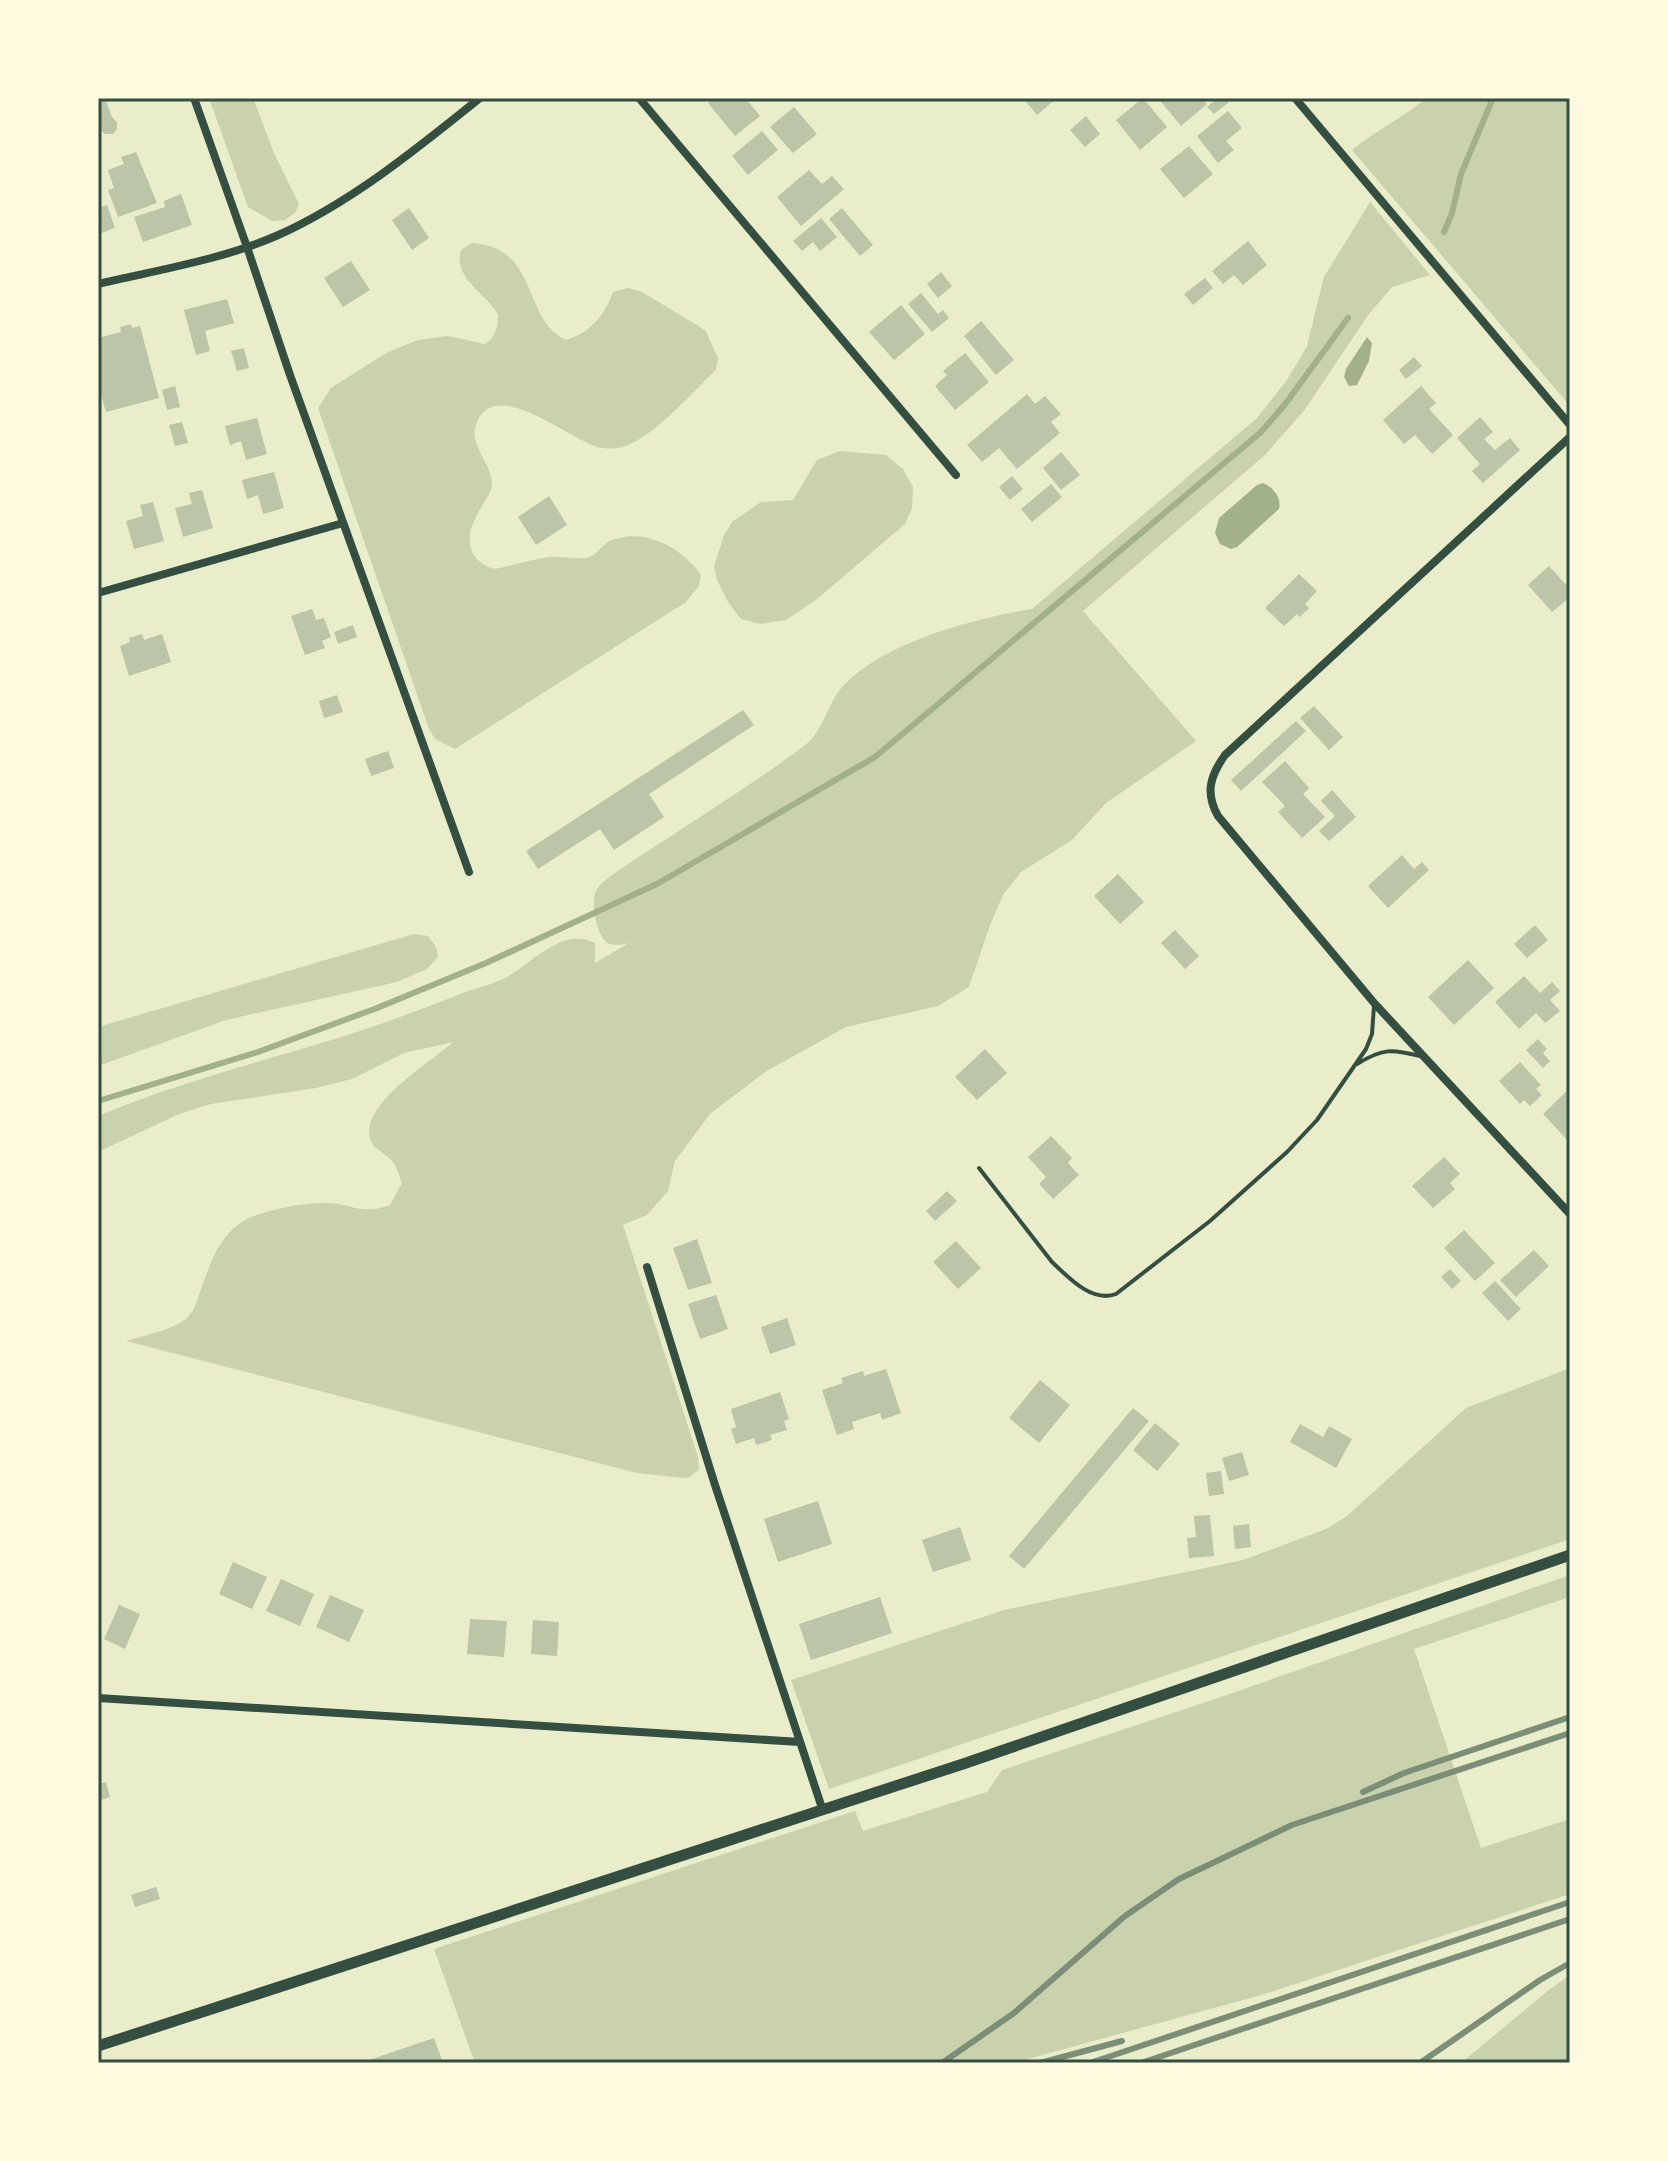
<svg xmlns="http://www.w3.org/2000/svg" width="1668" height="2161" font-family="'Work Sans',sans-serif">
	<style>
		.green { fill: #cad2ad }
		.water { fill: #a3b18a }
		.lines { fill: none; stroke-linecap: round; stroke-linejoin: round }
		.stream { stroke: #a3b18a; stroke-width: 6 }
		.building { fill: #bcc5a7 }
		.service { stroke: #344e41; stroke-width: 4 }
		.minor { stroke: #344e41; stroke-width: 8 }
		.secondary { stroke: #344e41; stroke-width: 11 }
		.rail { stroke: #7c8e77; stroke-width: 6 }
		.neatline { fill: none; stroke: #344e41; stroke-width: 3 }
	</style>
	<rect width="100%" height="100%" fill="#e9edc9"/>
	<path class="green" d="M209 98H253L274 153 299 204 295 213 285 220 272 221 248 207Z
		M1427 98H1570V406L1352 150C1376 131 1403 117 1427 98Z
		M1370 202 1430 275 1392 287 1369 314 1303 412 1265 455 1083 611 1196 741 1106 803 1072 840 1021 872 1003 895 990 925 969 987 938 1006 846 1027 765 1072 710 1114 675 1161 668 1191 647 1215 623 1225 698 1457 699 1469 690 1477 683 1478 637 1473 126 1341C143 1336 176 1329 188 1317 195 1310 198 1297 201 1289 211 1262 219 1234 247 1219 265 1210 303 1203 324 1203 353 1203 359 1216 390 1205L402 1183C399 1176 397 1166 392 1161 385 1153 373 1149 370 1139 361 1103 430 1063 453 1042L404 1053 352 1079 316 1088 211 1104 179 1114 98 1152V1116C181 1081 268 1060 354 1033 391 1021 427 1007 463 993 476 988 491 985 503 979 532 965 560 926 595 943V963L629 943C623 944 613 948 605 941 596 932 590 900 597 889 600 884 607 879 612 875 675 832 742 792 804 746 823 732 827 704 843 686 883 642 976 618 1032 609L1257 418 1287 380 1307 346 1324 277Z
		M472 243C540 247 522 321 566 340 590 333 605 315 613 292L628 288 642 292 705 330 718 358 716 370C691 393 654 438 622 447 615 449 606 449 598 447 571 441 493 373 476 425 468 448 497 467 491 489 487 500 478 511 474 521 464 543 471 562 494 569 512 566 530 560 548 557 560 556 573 559 585 558 597 556 600 546 610 541 643 526 683 548 701 575L699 586 686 602 455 749 435 739 429 729 318 408 331 388 388 352 418 340 448 336 485 344C496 337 498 327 498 314 485 292 453 279 461 250Z
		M840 451 886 455 903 469 913 487 912 508 905 524 816 600 786 620 761 624 741 619 728 602 717 580 714 566 724 535 732 522 761 502 793 500 817 460Z
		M414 934 428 936 436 947 438 957 427 969 397 982 226 1020 98 1066V1027Z
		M1570 1368V1539L829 1789 791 1680 1004 1610 1243 1560 1326 1529 1347 1516 1466 1408Z
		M1570 1575V1597L1414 1649 1481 1848 1570 1819V1894L1265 1994 1013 2063H475L434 1949 855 1811 863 1831 987 1792 1002 1770 1221 1697Z
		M1570 1975V2063H1461L1550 1989Z"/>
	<path class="water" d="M1367 337 1372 343 1369 361 1357 385 1349 386 1344 377 1346 369Z
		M1263 483C1273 487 1282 498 1279 509L1237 547 1231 549 1220 544 1215 533 1219 518 1257 485Z"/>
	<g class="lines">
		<path class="stream" d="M1444 232 1452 213 1461 174 1493 98
			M98 1101 258 1052 377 1008 486 963 657 884 875 757 1261 432 1286 403 1348 318"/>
	</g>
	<path class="building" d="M98 98H105L112 117 117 122V129L113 134H105L98 128Z
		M714 98H745L760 116 735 136 708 103Z
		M1023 98H1057L1037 115Z
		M1143 98 1167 127 1140 150 1116 120Z
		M1158 98H1202L1207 104 1181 126Z
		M1218 98H1226L1229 102 1214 114 1207 107Z
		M794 107 817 134 793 153 770 127Z
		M1228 111 1242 128 1226 141 1234 150 1218 163 1197 136Z
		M1086 116 1100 134 1085 147 1070 130Z
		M762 131 778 150 748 175 732 156Z
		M1189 146 1213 174 1184 198 1160 169Z
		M136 152 157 203 118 217 108 190 114 188 108 170 124 164 121 157Z
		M809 170 822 184 832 176 844 189 801 226 777 197Z
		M181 194 192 225 143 242 134 217 165 207 164 201Z
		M107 205 115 228 99 234 98 208Z
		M409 208 429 238 412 250 392 220Z
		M842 208 873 245 860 256 829 219Z
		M821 218 837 237 820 251 813 242 802 251 793 241Z
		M1248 241 1267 265 1243 285 1234 275 1223 284 1212 271Z
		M351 261 370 290 343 307 324 278Z
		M941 272 952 286 938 298 927 284Z
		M1205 278 1213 288 1193 305 1184 294Z
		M921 293 938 314 943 310 949 318 932 332 908 304Z
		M227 299 234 323 205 331 210 351 196 355 184 310Z
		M901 305 925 334 894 360 869 332Z
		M981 321 1014 360 996 375 964 336Z
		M131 324 132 328 140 326 159 398 106 412 100 392H98V338L121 332 120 327Z
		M244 348 249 368 237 371 231 351Z
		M965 353 989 382 955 410 935 386 947 375 943 371Z
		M1414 357 1422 366 1406 379 1399 370Z
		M175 386 180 407 167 410 162 390Z
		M1421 386 1436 403 1429 409 1453 435 1432 454 1415 435 1404 444 1383 420Z
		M1027 394 1035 404 1045 396 1061 414 1051 422 1060 433 1017 469 999 448 982 462 967 445Z
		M1480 417 1493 432 1484 439 1495 450 1510 438 1520 450 1483 483 1472 471 1480 464 1457 438Z
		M257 418 267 454 246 460 241 441 230 445 225 426Z
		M182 422 188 443 175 446 169 425Z
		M1061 452 1080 475 1061 490 1043 468Z
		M274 472 284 508 263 514 258 495 247 499 242 480Z
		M1012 476 1023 489 1010 500 999 487Z
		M1051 484 1062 497 1032 522 1021 509Z
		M202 490 213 528 183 537 175 508 192 504 189 493Z
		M549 496 567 525 536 545 518 517Z
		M153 502 164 541 134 549 126 521 143 516 140 505Z
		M1549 566 1570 589V597L1552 612 1528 585Z
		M1299 574 1317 591 1305 604 1309 608 1300 617 1297 614 1284 626 1265 608Z
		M312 609 316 620 324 618 331 637 322 641 325 648 305 655 291 616Z
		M353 625 357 637 338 644 334 632Z
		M142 634 144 640 162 634 171 662 129 676 120 646 130 642 129 638Z
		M337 695 343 712 324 718 319 701Z
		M1314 706 1343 737 1329 750 1300 718Z
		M743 710 754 725 649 794 664 817 614 850 600 829 538 869 526 851Z
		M1296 721 1306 731 1241 791 1231 780Z
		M388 751 394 768 371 776 365 759Z
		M1285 761 1309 788 1303 794 1325 817 1302 838 1278 812 1285 806 1262 782Z
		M1332 790 1356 817 1329 841 1319 831 1335 816 1321 801Z
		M1402 855 1414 869 1422 862 1429 870 1388 908 1368 886Z
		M1118 874 1144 902 1120 924 1094 896Z
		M1535 925 1548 940 1527 958 1514 944Z
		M1175 930 1199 956 1185 969 1161 943Z
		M1468 960 1494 988 1454 1025 1428 997Z
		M1524 976 1540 993 1552 982 1560 991 1550 1000 1560 1011 1545 1023 1536 1013 1519 1029 1495 1002Z
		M1538 1039 1547 1049 1543 1053 1550 1061 1543 1068 1526 1050Z
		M985 1049 1007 1073 977 1100 955 1077Z
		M1520 1062 1541 1085 1536 1089 1542 1095 1530 1106 1524 1100 1520 1104 1499 1081Z
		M1570 1088V1143L1543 1114Z
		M1051 1136 1072 1158 1068 1163 1079 1175 1053 1199 1039 1184 1046 1177 1028 1157Z
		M1444 1157 1460 1174 1450 1183 1455 1189 1433 1208 1412 1186Z
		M947 1191 957 1201 935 1221 926 1211Z
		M1464 1230 1495 1263 1475 1281 1444 1248Z
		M697 1239 712 1283 688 1290 673 1248Z
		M956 1241 981 1268 958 1289 933 1262Z
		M1534 1250 1549 1266 1516 1297 1500 1280Z
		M1450 1269 1461 1281 1452 1289 1441 1277Z
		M1495 1281 1521 1309 1508 1321 1482 1293Z
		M716 1295 728 1329 700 1339 688 1304Z
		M787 1318 796 1345 770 1354 761 1327Z
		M886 1369 901 1413 882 1420 880 1413 852 1422 854 1429 837 1435 822 1390 843 1383 841 1378 863 1371 864 1376Z
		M1040 1380 1070 1405 1039 1443 1009 1418Z
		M780 1392 789 1419 784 1421 787 1430 770 1435 772 1440 756 1445 754 1438 736 1444 731 1429 736 1427 731 1409Z
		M1133 1408 1149 1421 1024 1569 1009 1556Z
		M1155 1423 1180 1444 1157 1471 1133 1450Z
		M1300 1424 1323 1437 1329 1426 1352 1439 1336 1468 1290 1442Z
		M1242 1452 1249 1475 1229 1481 1222 1458Z
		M1221 1471 1224 1494 1209 1496 1206 1473Z
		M818 1501 832 1544 778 1562 764 1519Z
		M1210 1515 1214 1556 1189 1558 1187 1538 1196 1537 1194 1516Z
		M1249 1524 1251 1547 1235 1549 1233 1526Z
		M960 1527 971 1560 933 1572 922 1540Z
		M233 1562 267 1577 252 1609 219 1594Z
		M281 1579 314 1594 300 1626 266 1611Z
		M330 1595 364 1610 349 1642 316 1627Z
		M880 1597 892 1633 811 1660 799 1624Z
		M119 1605 140 1614 125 1649 104 1639Z
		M470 1619 507 1621 504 1657 467 1654Z
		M533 1620 559 1622 557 1656 531 1654Z
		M106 1782 110 1797 98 1801V1784Z
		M156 1887 160 1899 135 1907 131 1895Z
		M434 2038 443 2063H363V2062Z"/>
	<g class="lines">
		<path class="service" d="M1357 1064C1383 1048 1392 1049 1420 1056
			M979 1168 1052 1262C1069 1278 1092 1303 1116 1294L1210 1221 1287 1152 1317 1120 1366 1049 1372 1034 1374 1006"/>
		<path class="minor" d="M194 98 247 247 290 375 469 872
			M639 98 956 475
			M1295 98 1570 425
			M98 284C157 270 221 260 276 236 349 204 418 148 480 98
			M1570 437 1225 755C1210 776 1205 793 1218 816L1375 1004 1570 1214
			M98 593 343 523
			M647 1267 715 1485 822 1808
			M98 1698 800 1742"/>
		<path class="secondary" d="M98 2046 963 1764 1570 1555"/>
		<path class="rail" d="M1363 1792 1404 1773 1570 1717
			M942 2063 1014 2013 1125 1916 1179 1879 1292 1825 1570 1733
			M1040 2063 1122 2041
			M1090 2063 1570 1902
			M1141 2063 1570 1919
			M1420 2063 1540 1980 1570 1963"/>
	</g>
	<rect width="1668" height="2161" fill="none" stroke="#fefae0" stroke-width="200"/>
	<rect x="100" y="100" width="1468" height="1961" class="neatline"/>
</svg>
